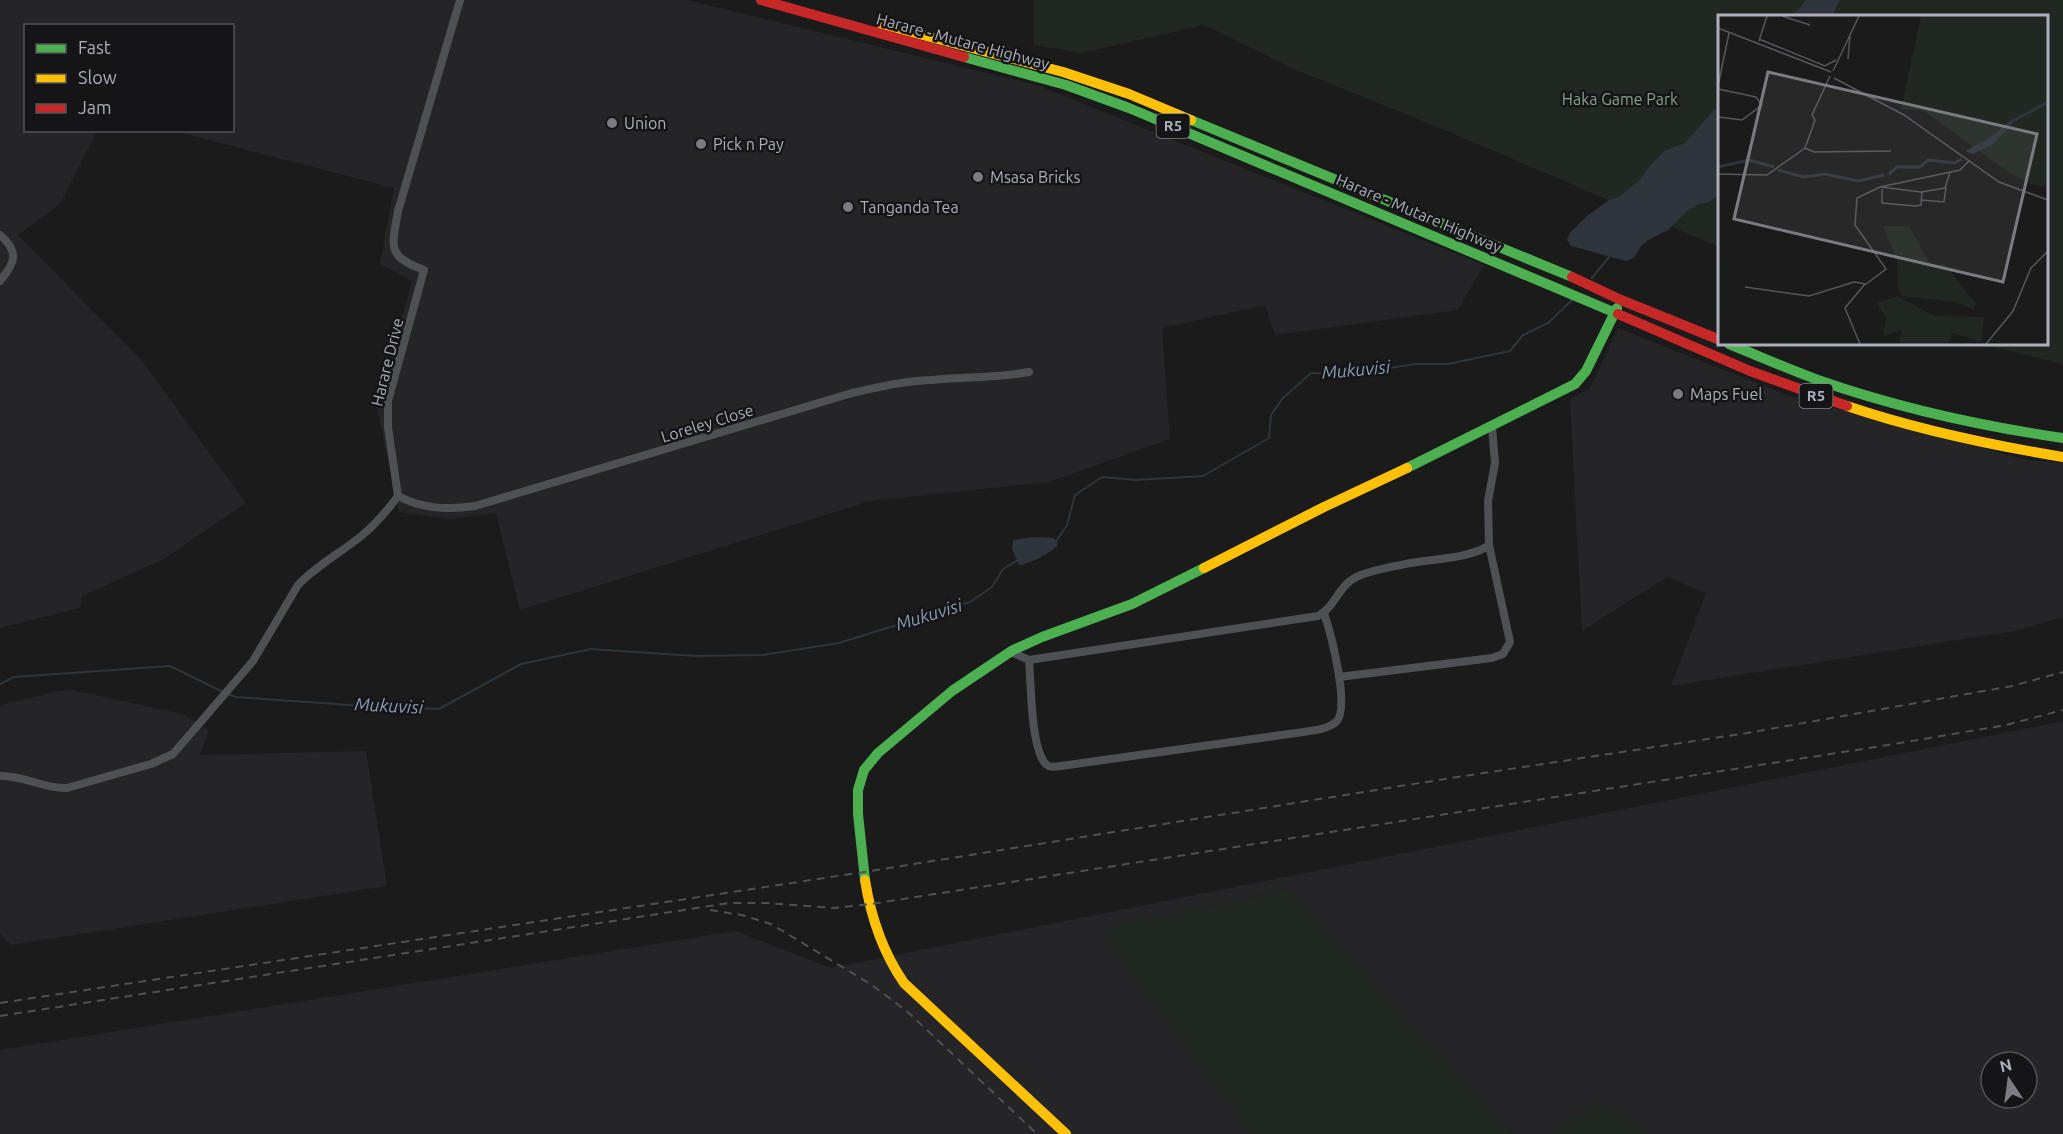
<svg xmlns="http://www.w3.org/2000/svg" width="2063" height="1134" font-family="Ubuntu,sans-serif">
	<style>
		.built { fill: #252527; fill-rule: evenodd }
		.green { fill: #212822 }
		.water { fill: #2e353c }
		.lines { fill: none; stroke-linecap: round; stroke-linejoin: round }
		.stream { stroke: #2e353c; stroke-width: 2 }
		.street { stroke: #4f5054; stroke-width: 8 }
		.fast { stroke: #4caf50; stroke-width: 10 }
		.slow { stroke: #ffc107; stroke-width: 10 }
		.jam { stroke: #c62828; stroke-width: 10 }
		.rail { stroke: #505052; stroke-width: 2; stroke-dasharray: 8 6; stroke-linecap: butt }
		.poi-dot { fill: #7a7c82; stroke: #151517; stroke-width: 2 }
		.labels { text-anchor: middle; stroke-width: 5; stroke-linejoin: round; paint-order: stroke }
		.shield { fill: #151517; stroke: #7f8289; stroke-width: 1.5 }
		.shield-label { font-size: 15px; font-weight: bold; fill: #adb0ba }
		.street-label { font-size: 16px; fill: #adb0ba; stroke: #151517 }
		.park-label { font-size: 16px; fill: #86a48a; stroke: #151517 }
		.poi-label { font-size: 16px; fill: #adb0ba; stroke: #151517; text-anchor: start }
		.water-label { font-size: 18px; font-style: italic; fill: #879bb3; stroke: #151517 }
		.inset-river { fill: none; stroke: #2e353c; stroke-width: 3 }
		.inset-road { fill: none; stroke: #55575b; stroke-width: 1.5 }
		.view { fill: #7a7c82; fill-opacity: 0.15; stroke: #7a7c82; stroke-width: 3 }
		.inset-edge { fill: none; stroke: #adb0ba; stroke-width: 3 }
	</style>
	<rect width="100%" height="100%" fill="#1b1b1b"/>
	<path class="built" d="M0 0H687L1037 85 1484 265 1458 310 1275 335 1265 305 1162 328 1170 439 1049 482 870 501 520 610 496 513 449 519 399 512 377 408 412 281 380 264 394 188 174 131 232 130V26H26V130L97 131 60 204 18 235 142 361 246 503 164 559 82 596 80 608 0 628Z
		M1618 328 1787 395 2027 460 2063 463V617L2020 630 1671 686 1706 593 1667 577 1582 631 1570 399 1590 388Z
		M68 689 182 714 209 730 200 755 366 751 387 886 11 945 0 934V705Z
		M2063 721V1134H1648L1604 1099 1548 1134H1512L1289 889 1099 929 1249 1134H0V1050L736 931 831 968ZM1991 1062H2027V1098H1991Z"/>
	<path class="green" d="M1034 0H2063V364L1981 344H2046V16H1720L1719 247 1435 126 1294 69 1204 25 1081 53 1034 45Z
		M1289 889 1512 1134H1249L1098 929Z
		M1604 1099 1648 1134H1548Z"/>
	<path class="water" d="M1806 0H1840L1832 16H1790L1799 9Z
		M1719 108V195L1709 202 1699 204 1687 211 1668 230 1650 239 1641 246 1634 258 1626 261 1571 246 1567 240 1570 233 1586 217 1609 200 1619 197 1640 180 1649 167 1664 151 1685 143 1713 111Z
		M1035 537 1053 538 1057 541 1058 545C1052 552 1028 565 1019 565L1012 549 1013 540Z"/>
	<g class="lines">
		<path class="stream" d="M1592 278 1609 257
			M1055 543 1067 525 1075 495 1102 477 1136 480 1203 476 1269 438 1271 415 1282 399 1311 373 1345 375 1415 364H1448L1510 351 1523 335 1548 323 1572 300
			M0 684 14 677 170 666 223 692
			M228 694 236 697 349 705 439 709 521 664 591 649 695 656 763 655 839 643 970 602 992 587 1003 569 1018 560"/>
		<path class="street" d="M0 235C20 252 15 263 0 281
			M398 496C423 509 447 510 475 506L852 393C878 387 904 381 931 380 964 377 997 378 1029 372
			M1011 652 1029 660 1318 616C1337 606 1338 583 1361 575 1377 569 1395 566 1411 563 1433 559 1472 558 1489 545L1488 501 1495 463 1492 427
			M1029 660C1031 684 1031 744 1044 762 1048 768 1055 767 1061 766L1296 733C1308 731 1327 730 1336 722 1351 708 1330 631 1324 613
			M1339 677 1492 658 1503 654 1510 642 1489 545
			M0 776C23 775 44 789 67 788L151 764 173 754 253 661 298 585C316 566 340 553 360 537 375 525 387 511 398 496L388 427V401L424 270C386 256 392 247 398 211L460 0"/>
		<path class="fast" d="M964 57 1066 85 1129 108 1618 314
			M1191 120 1572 277
			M1729 344C1759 356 1788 369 1818 380 1898 408 1980 426 2063 438
			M1407 468 1575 384 1586 371 1617 308
			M865 880 858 814V790L864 770 878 753 952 691 1013 650 1042 637 1132 604 1204 568"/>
		<path class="slow" d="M881 24 1063 72 1129 94 1191 120
			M1847 406C1918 430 1990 445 2063 457
			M1204 568 1324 507 1407 468
			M865 880C871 918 882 951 904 983L1066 1134"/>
		<path class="jam" d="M761 0 964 57
			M1572 277 1621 300 1720 340
			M1618 314 1750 371 1847 406"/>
		<path class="rail" d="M710 910 742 915 771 924 872 985 909 1013 1037 1134
			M0 1003 864 872 1451 778 1747 733 2012 686 2063 672
			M0 1016 729 903H765L834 908 871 904 1888 745 2006 725 2063 710"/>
	</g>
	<g class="poi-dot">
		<circle cx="612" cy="123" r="6"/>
		<circle cx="701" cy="144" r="6"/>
		<circle cx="978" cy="177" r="6"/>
		<circle cx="848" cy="207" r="6"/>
		<circle cx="1678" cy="394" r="6"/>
	</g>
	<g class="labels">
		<g class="shield">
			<rect x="1156.5" y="114" width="33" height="24" rx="4.5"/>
			<rect x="1799.5" y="384" width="33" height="24" rx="4.5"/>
		</g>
		<g class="shield-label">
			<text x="1173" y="131">R5</text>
			<text x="1816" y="401">R5</text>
		</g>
		<g class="street-label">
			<text transform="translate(963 41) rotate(15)" y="6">Harare - Mutare Highway</text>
			<text transform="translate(1419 213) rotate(23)" y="6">Harare - Mutare Highway</text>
			<text transform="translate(387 362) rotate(-76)" y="6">Harare Drive</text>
			<text transform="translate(707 423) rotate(-17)" y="6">Loreley Close</text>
		</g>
		<g class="park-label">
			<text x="1620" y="105">Haka Game Park</text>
		</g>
		<g class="poi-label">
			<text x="624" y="129">Union</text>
			<text x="713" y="150">Pick n Pay</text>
			<text x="990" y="183">Msasa Bricks</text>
			<text x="860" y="213">Tanganda Tea</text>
			<text x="1690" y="400">Maps Fuel</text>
		</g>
		<g class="water-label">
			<text transform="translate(1356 370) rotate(-5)" y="6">Mukuvisi</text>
			<text transform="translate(929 615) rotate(-17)" y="6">Mukuvisi</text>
			<text transform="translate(389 706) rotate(3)" y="6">Mukuvisi</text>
		</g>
	</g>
	<g transform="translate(1718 15)">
		<rect width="330" height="330" fill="#1b1b1b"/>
		<path d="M203 1H330V172L315 170 290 157 206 96 183 94ZM165 211H191L214 252 226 248 258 289 255 294 237 287 184 281 180 274 179 244ZM179 281 217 301 266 302 263 327 234 318 230 329H181L184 315 165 321 168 303 159 288Z" fill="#212822"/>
		<path d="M295 103 299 104 274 130 255 139 247 136 273 122Z" fill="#2e353c"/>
		<path class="inset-river" d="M297 105 330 87M0 152 31 145 56 152M60 155 86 162 107 159 140 166 166 160M171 159 179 152H202L210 145 236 148 244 144"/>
		<path class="inset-road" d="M64 1 92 10M0 13 113 57M41 24 107 51 118 45M41 26 49 1M130 44 132 21M115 56 141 1M116 63 186 100 281 167 330 185M0 71 11 18M0 74 38 82 44 90 24 105 0 102M87 133 96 137 173 136M0 159 49 160 87 133 97 105 94 100 112 61M163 172 203 177 227 173 232 157M164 174V188L197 191 203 190 204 176M204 185 226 187 228 172M27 272 91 281 136 267 148 269 168 254 137 210 139 183 162 172 242 155 252 145M142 329 127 293 147 269M268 329 295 296 313 253 330 236"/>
		<path class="view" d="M50 57 319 119 285 267 16 204Z"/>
		<rect width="330" height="330" class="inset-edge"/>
	</g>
	<rect x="24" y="24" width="210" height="108" fill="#151517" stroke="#525358" stroke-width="1.5"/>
	<rect x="36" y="44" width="30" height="9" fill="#4caf50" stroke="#525358" stroke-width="1.5"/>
	<text x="78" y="54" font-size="18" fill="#adb0ba">Fast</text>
	<rect x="36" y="74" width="30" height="9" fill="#ffc107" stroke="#525358" stroke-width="1.5"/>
	<text x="78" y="84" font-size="18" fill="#adb0ba">Slow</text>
	<rect x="36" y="104" width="30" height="9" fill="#c62828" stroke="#525358" stroke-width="1.5"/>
	<text x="78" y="114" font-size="18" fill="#adb0ba">Jam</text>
	<g transform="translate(2009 1080) rotate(347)"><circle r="28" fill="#151517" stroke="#525358" stroke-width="1.5"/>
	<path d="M0-4.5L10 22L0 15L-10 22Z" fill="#7a7c82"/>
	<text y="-9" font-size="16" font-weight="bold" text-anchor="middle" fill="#adb0ba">N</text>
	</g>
</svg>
